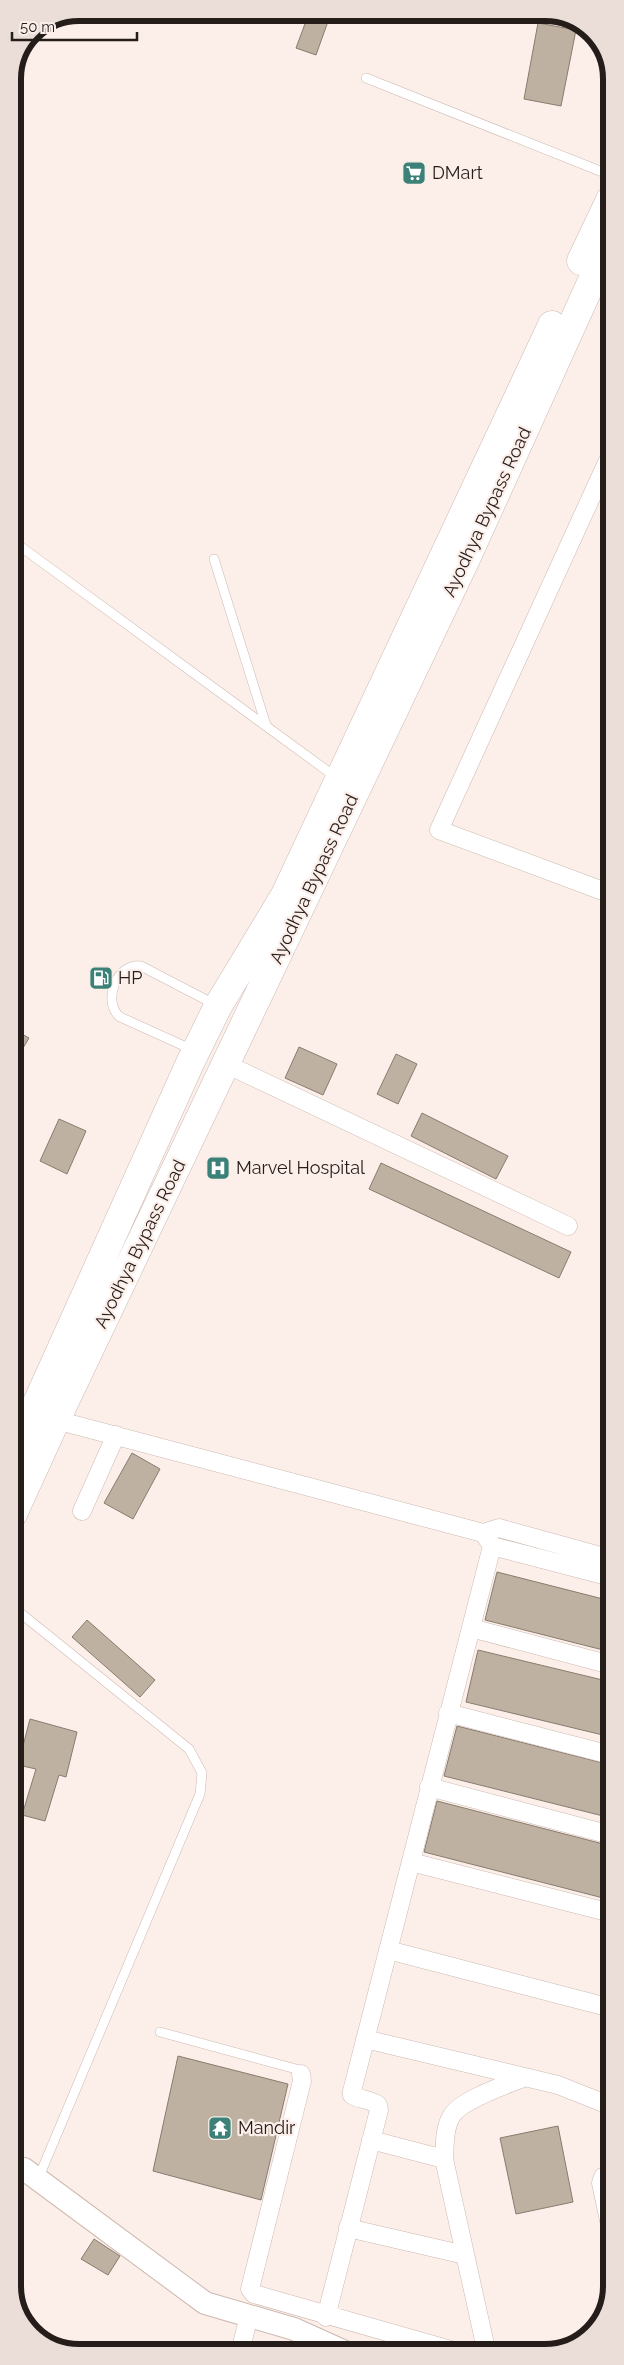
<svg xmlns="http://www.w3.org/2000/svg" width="624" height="2365" font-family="Raleway,sans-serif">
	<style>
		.building { fill: #beb1a2; stroke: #887c6e }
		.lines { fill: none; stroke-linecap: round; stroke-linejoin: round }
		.service-casing { stroke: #cdb9b1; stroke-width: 10 }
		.minor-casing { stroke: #cdb9b1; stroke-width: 19 }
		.tertiary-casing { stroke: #cdb9b1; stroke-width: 24 }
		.primary-casing { stroke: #cdb9b1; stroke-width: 29 }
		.service { stroke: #fff; stroke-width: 9 }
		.minor { stroke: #fff; stroke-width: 18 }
		.tertiary { stroke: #fff; stroke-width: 22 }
		.primary { stroke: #fff; stroke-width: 28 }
		.labels { text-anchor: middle; stroke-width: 4.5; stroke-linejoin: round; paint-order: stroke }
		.poi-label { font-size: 18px; fill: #251d1a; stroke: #fcefea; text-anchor: start }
		.street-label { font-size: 18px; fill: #251d1a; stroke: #fcefea }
		.rim { fill: none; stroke: #251d1a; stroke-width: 6 }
	</style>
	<rect width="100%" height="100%" fill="#fcefea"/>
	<path class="building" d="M309 13H331L316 55 296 48Z
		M538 23 576 30 561 106 524 99Z
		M13 1029 29 1038 13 1065Z
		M299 1047 337 1064 323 1095 285 1078Z
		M396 1054 417 1064 398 1104 377 1094Z
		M422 1113 508 1156 496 1179 411 1136Z
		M59 1119 86 1131 67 1174 40 1161Z
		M381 1163 571 1252 559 1278 369 1189Z
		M132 1453 160 1469 133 1519 104 1503Z
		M497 1572 611 1601V1652L485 1620Z
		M87 1620 155 1680 140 1697 72 1637Z
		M478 1650 611 1682V1737L466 1702Z
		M30 1719 77 1732 66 1777 59 1775 45 1821 22 1815 36 1769 18 1765Z
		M457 1726 611 1765V1818L444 1776Z
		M437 1801 611 1846V1900L424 1852Z
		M178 2056 288 2084 261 2200 153 2171Z
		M558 2126 573 2202 516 2214 500 2138Z
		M94 2239 120 2256 108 2275 81 2259Z"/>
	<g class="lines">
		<g class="service-casing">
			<path id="service" d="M366 78 610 175
				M13 541 337 778
				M214 559 266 725
				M193 1050 120 1017C102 1002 116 963 141 966L216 1005
				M13 1607 189 1749 202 1773 200 1794 38 2179
				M160 2032 296 2069 301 2074"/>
		</g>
		<g class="minor-casing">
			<path id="minor" d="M610 456 439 830 611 894
				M226 1064 568 1226
				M13 1406 33 1411 56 1420 483 1533 499 1528 611 1559
				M82 1511 116 1435
				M486 1537 492 1546 611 1577
				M471 1628 611 1665
				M448 1713 611 1755
				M429 1787 611 1835
				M411 1862 611 1913
				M388 1950 611 2008
				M365 2039 558 2085 611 2106
				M301 2074 302 2081 250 2289 254 2294 454 2351
				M371 2140 444 2159 486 2349 485 2351
				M444 2159C445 2145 444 2129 451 2117 459 2100 507 2085 525 2077
				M611 2175 603 2177 601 2183 611 2230
				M348 2228 465 2255
				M326 2317 379 2110 378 2105C370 2099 360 2100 352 2095V2091L492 1546
				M240 2352 249 2316"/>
		</g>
		<g class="tertiary-casing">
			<path id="tertiary" d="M14 2168 24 2169 205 2303 294 2329 345 2352"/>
		</g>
		<g class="primary-casing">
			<path id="primary" d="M581 261 610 200
				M13 1456 190 1063 218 1006 285 895 552 325
				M13 1514 56 1420 466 559 610 241"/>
		</g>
		<use href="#service" class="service"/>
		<use href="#minor" class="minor"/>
		<use href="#tertiary" class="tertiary"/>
		<use href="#primary" class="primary"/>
	</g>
	<defs>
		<g id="supermarket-square" transform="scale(1.25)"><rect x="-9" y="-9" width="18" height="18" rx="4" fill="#3c8177" stroke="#fcefea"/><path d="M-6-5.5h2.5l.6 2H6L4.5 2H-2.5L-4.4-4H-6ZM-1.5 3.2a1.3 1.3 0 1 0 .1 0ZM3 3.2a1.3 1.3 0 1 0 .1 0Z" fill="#fff"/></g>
		<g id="fuel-square" transform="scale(1.25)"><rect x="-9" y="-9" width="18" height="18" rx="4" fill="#3c8177" stroke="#fcefea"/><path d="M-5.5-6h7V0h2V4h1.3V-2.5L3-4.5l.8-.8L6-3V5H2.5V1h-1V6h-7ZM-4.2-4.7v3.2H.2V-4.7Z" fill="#fff"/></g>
		<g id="hospital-square" transform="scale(1.25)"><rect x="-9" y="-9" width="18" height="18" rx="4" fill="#3c8177" stroke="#fcefea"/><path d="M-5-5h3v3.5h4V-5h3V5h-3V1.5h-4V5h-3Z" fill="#fff"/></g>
		<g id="temple-square" transform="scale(1.25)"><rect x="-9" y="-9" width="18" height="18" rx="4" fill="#3c8177" stroke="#fcefea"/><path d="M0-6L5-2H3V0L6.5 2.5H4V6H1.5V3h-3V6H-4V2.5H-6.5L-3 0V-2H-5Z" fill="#fff"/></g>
	</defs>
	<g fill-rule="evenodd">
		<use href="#supermarket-square" x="414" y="173"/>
		<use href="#fuel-square" x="101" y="978"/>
		<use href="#hospital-square" x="218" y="1168"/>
		<use href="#temple-square" x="220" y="2128"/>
	</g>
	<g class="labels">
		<g class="poi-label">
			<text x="432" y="179">DMart</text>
			<text x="118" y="984">HP</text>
			<text x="236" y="1174">Marvel Hospital</text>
			<text x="238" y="2134">Mandir</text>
		</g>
		<g class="street-label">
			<text transform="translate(487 512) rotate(-65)" y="6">Ayodhya Bypass Road</text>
			<text transform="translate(314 879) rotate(-65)" y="6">Ayodhya Bypass Road</text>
			<text transform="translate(140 1244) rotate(-64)" y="6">Ayodhya Bypass Road</text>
		</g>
	</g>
	<path d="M0 0H624V2365H0ZM79 21H545A58 58 0 0 1 603 79V2286A58 58 0 0 1 545 2344H79A58 58 0 0 1 21 2286V79A58 58 0 0 1 79 21Z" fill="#ebded9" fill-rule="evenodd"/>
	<path class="rim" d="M79 21H545A58 58 0 0 1 603 79V2286A58 58 0 0 1 545 2344H79A58 58 0 0 1 21 2286V79A58 58 0 0 1 79 21Z"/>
	<path d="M12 32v8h125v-8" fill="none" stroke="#251d1a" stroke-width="2.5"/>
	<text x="20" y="32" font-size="15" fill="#251d1a" stroke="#fcefea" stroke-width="4" paint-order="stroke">50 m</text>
</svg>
